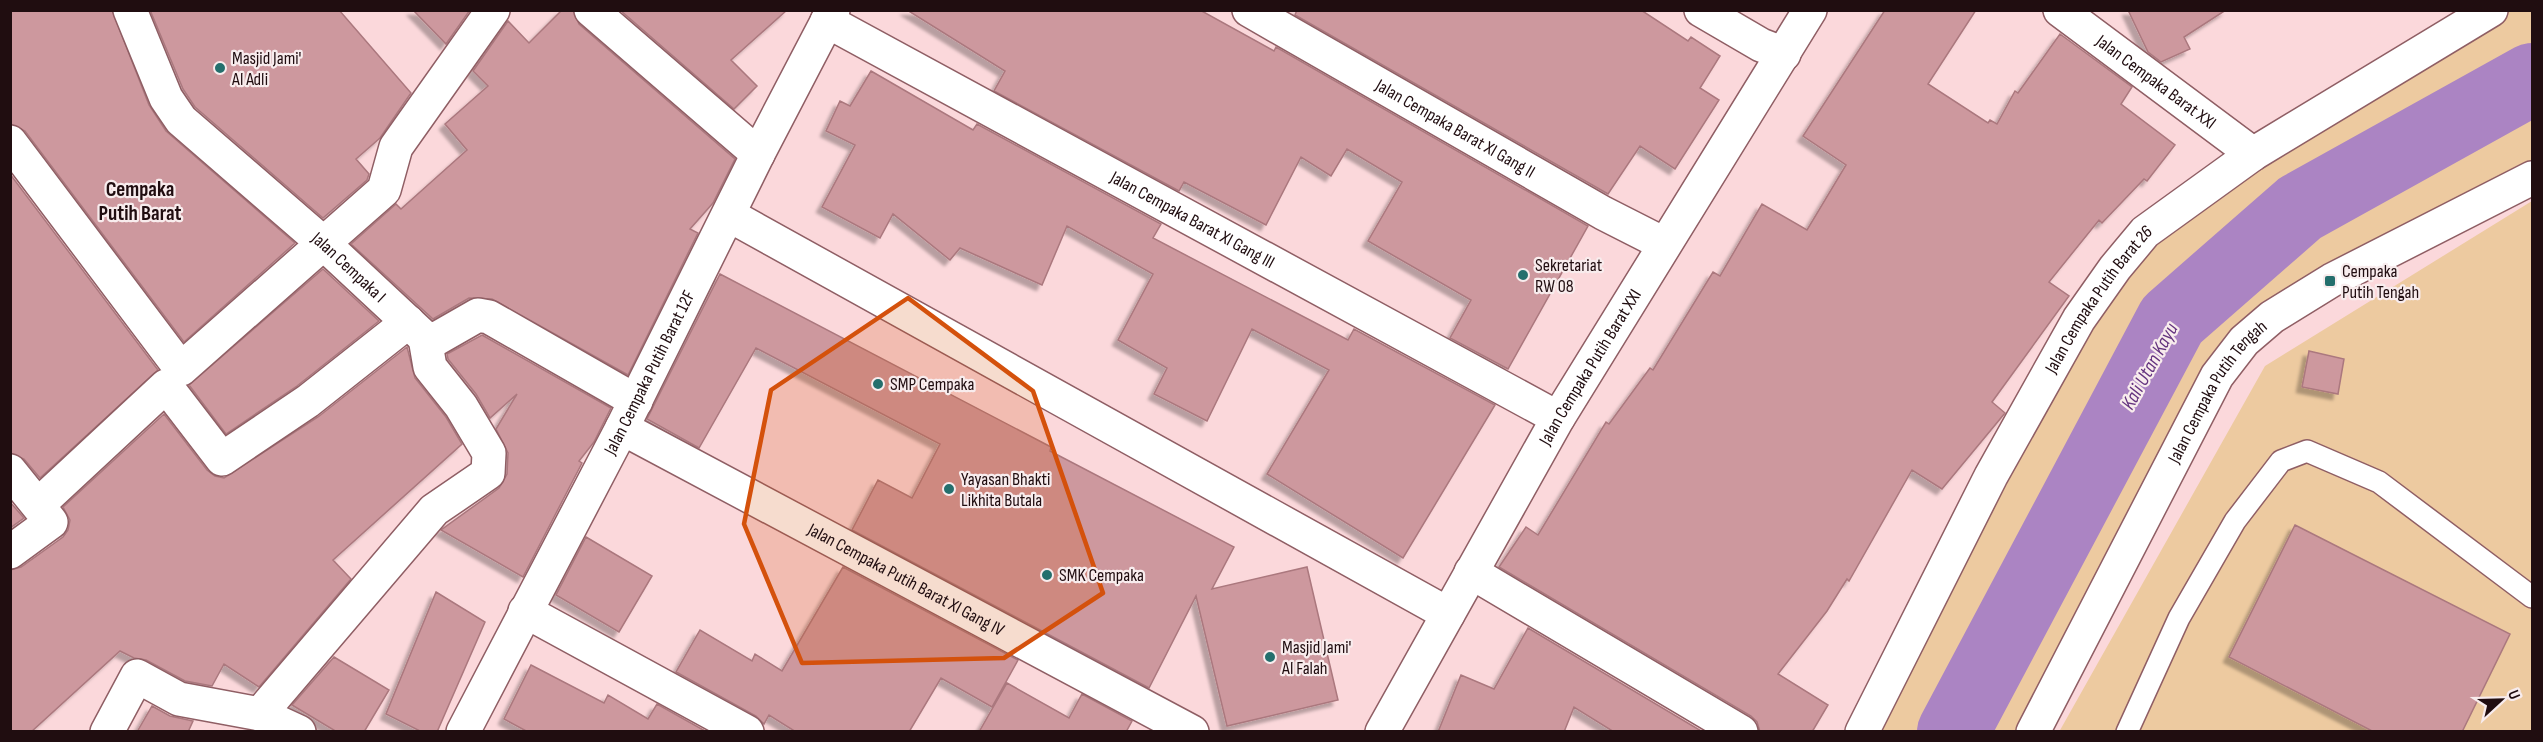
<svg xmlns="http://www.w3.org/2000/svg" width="2543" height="742" font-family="'Sofia Sans Condensed',sans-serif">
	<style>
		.green { fill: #edcaa0 }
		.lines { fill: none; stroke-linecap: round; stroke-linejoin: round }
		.river { stroke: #ab84c3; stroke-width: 72 }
		.building { fill: #cd989e; stroke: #ab787e; stroke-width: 1.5; filter: url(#shadow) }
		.service-casing { stroke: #8f5e64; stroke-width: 24 }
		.minor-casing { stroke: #8f5e64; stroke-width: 36 }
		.tertiary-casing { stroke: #8f5e64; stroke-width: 36 }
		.service { stroke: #fff; stroke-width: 21 }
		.minor { stroke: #fff; stroke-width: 33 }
		.tertiary { stroke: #fff; stroke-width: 33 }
		.marked { fill: #d4510c; fill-opacity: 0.2; stroke: #d4510c; stroke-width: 4.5; stroke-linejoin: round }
		.poi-dot { fill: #246f6d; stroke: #f8eced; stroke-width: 2 }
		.labels { text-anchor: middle; stroke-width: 4.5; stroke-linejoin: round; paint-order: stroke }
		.poi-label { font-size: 18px; fill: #200d10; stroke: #f8eced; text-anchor: start }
		.street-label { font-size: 18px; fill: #200d10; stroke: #f8eced }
		.water-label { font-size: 20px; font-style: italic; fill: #64337f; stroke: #f8eced }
		.quarter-label { font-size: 21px; font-weight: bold; fill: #200d10; stroke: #f8eced }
	</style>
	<defs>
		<filter id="shadow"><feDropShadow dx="-5.5" dy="5.5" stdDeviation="1.5" flood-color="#0004"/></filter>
	</defs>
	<rect width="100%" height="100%" fill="#fbd8db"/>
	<path class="green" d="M2490 11H2532V189L2244 341 2033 731 1862 732 2115 268Z
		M2532 201V731L2059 732 2265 366Z"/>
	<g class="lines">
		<path class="river" d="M1953 732 2172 320 2300 208 2532 79"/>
	</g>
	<path class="building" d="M10 10H112L149 105 166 131 295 243 184 342 25 131 10 124Z
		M150 10H339L411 93 380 138 356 159 369 174 367 180 323 218 195 107 183 89Z
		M413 10H470L446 44Z
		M562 10H573L579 24 735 159 713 203 690 229 698 233 628 375 492 299 469 298 433 319 351 244 396 204 401 209 467 150 445 124 488 86 473 71 508 21 529 43Z
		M620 10H787L731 60 757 86 734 109Z
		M907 10H1200L1274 51 1276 47 1588 226 1508 369 1450 338 1471 300 1368 241 1402 182 1347 149 1331 176 1301 157 1266 225 1184 182 1179 191 994 91 1005 71Z
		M1297 10H1641L1688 41 1691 37 1720 56 1700 88 1719 100 1675 169 1640 146 1608 194 1295 15Z
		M1885 10H1976L1928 84 1988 123 1990 120 1997 124 2015 91 2018 93 2060 34 2132 87 2121 104 2175 145 2147 181 2144 179 2102 223 2099 220 2049 282 2069 296 1992 402 2005 413 1942 489 1912 470 1849 581 1847 579 1827 611 1778 674 1828 705 1812 732H1760L1757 722 1751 716 1499 567 1526 527 1538 535 1606 422 1609 424 1650 368 1653 370 1713 272 1720 276 1762 204 1807 230 1846 165 1803 136Z
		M2128 10H2226L2184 37 2190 49 2161 62 2148 52Z
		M871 71 973 130 977 124 1161 224 1153 238 1348 340 1354 329 1495 405 1403 558 1267 474 1329 370 1252 329 1207 421 1154 394 1167 368 1118 340 1153 274 1067 226 1042 285 960 248 950 260 893 214 880 238 822 207 855 145 826 131 840 101 850 106Z
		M10 174 158 370 40 478 24 459 10 453Z
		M323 269 379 321 297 386 226 434 189 385Z
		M720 274 1051 447 1050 451 1234 547 1212 589 1307 567 1338 700 1227 726 1196 596 1149 688 852 530 878 480 912 498 940 444 756 348 699 448 647 419Z
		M482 335 611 408 594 442 579 461 582 463 523 577 441 530 499 488 507 474 508 453 496 429 517 394 490 418 476 394 448 359 447 354Z
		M407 347 415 378 446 417 462 444 333 560 351 579 259 687 224 664 212 686 185 681 146 660 134 658 120 651 31 732H10V570L21 567 63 537 68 530 70 520 63 507 164 414 207 470 215 476 224 478 318 417Z
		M2309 351 2344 359 2338 394 2302 387Z
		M10 502 24 518 10 528Z
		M2295 525 2510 634 2462 732H2374L2229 657Z
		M586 537 652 576 619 632 556 595Z
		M843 567 1018 660 992 707 941 678 909 732H796L769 715 764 724 756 716 676 672 700 630 752 661 755 654 782 671Z
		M436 592 485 622 437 732H422L386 714Z
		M1528 628 1703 732H1614L1574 707 1564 732H1438L1461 675 1494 689Z
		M334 657 389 690 364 732H337L292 705Z
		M531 665 604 703 608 695 648 719 657 704 707 732H528L504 719Z
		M1007 683 1069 718 1082 694 1132 721 1126 732H979Z
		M152 706 170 716 193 721 188 732H137Z"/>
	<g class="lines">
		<g class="service-casing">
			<path id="service" d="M2127 732 2179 618 2235 521 2281 461 2307 451 2379 482 2532 597"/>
		</g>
		<g class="minor-casing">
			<g id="minor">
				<path id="s1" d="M130 10 166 98 181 120 322 242 425 338 436 339 478 315 489 317 636 401"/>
				<path d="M591 10 758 154"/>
				<path id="s2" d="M1249 10 1603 213 1664 244"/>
				<path d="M1701 10 1761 45 1784 54"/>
				<path id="s3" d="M2060 10 2253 154"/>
				<path id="s4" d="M827 21 1558 418"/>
				<path d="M10 142 181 369 384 190 396 147 493 10"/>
				<path d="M729 215 1448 614"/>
				<path id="s5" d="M622 428 1192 732"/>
				<path d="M10 471 51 522 10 552"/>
				<path d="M39 504 166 386 222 459 308 401 408 322"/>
				<path d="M1471 572 1741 732"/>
				<path d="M525 611 747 732"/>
				<path d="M260 714 434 510 488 473 489 453 461 406 430 367 425 338"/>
				<path d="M107 732 137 676 179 699 260 714 299 732"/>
				<path id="s6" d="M463 732 622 428 758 154 833 10"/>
				<path id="s7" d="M1382 732 1558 418 1810 10"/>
			</g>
		</g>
		<g class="tertiary-casing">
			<g id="tertiary">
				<path id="s8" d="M1862 732 1991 476 2079 319 2115 268 2145 232 2253 154 2491 10"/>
				<path id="s9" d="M2033 732 2217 376 2244 341 2272 317 2332 280 2532 178"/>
			</g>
		</g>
		<use href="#service" class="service"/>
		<use href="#minor" class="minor"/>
		<use href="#tertiary" class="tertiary"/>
	</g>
	<path class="marked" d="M908 298 1033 391 1103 593 1004 658 802 663 744 524 771 390Z"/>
	<g class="poi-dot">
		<circle cx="220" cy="68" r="6"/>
		<circle cx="1523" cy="275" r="6"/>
		<rect x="2324" y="275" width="12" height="12" rx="3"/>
		<circle cx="878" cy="384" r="6"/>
		<circle cx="949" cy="489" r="6"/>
		<circle cx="1047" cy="575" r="6"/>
		<circle cx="1270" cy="657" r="6"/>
	</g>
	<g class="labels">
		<g class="poi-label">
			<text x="232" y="64">Masjid Jami'<tspan x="232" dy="21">Al Adli</tspan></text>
			<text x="1535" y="271">Sekretariat<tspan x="1535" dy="21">RW 08</tspan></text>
			<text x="2342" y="277">Cempaka<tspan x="2342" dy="21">Putih Tengah</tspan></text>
			<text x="890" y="390">SMP Cempaka</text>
			<text x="961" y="485">Yayasan Bhakti<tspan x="961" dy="21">Likhita Butala</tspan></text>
			<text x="1059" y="581">SMK Cempaka</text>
			<text x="1282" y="653">Masjid Jami'<tspan x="1282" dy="21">Al Falah</tspan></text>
		</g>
		<g class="street-label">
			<text dy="6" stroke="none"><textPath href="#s3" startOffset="120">Jalan Cempaka Barat XXI</textPath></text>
			<text dy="6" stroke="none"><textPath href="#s2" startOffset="238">Jalan Cempaka Barat XI Gang II</textPath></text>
			<text dy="6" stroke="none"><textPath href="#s4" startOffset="416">Jalan Cempaka Barat XI Gang III</textPath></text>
			<text dy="6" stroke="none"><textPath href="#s1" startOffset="345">Jalan Cempaka I</textPath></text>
			<text dy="6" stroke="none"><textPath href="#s8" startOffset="494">Jalan Cempaka Putih Barat 26</textPath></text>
			<text dy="6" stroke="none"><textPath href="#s7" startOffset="420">Jalan Cempaka Putih Barat XXI</textPath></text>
			<text dy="6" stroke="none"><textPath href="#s6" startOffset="405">Jalan Cempaka Putih Barat 12F</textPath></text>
			<text dy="6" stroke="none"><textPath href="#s9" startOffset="388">Jalan Cempaka Putih Tengah</textPath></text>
			<text dy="6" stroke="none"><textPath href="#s5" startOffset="322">Jalan Cempaka Putih Barat XI Gang IV</textPath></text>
		</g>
		<g class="water-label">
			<text transform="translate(2149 366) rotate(-61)" y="7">Kali Utan Kayu</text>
		</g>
		<g class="quarter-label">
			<text x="140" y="196">Cempaka<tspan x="140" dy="24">Putih Barat</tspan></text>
		</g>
	</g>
	<rect width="2543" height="742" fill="none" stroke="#200d10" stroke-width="24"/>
	<g transform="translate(2501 700) rotate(68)" stroke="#f8eced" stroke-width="4.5" paint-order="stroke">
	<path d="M0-4.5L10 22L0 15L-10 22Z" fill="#200d10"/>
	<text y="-9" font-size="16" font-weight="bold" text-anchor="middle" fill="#200d10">U</text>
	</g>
</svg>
